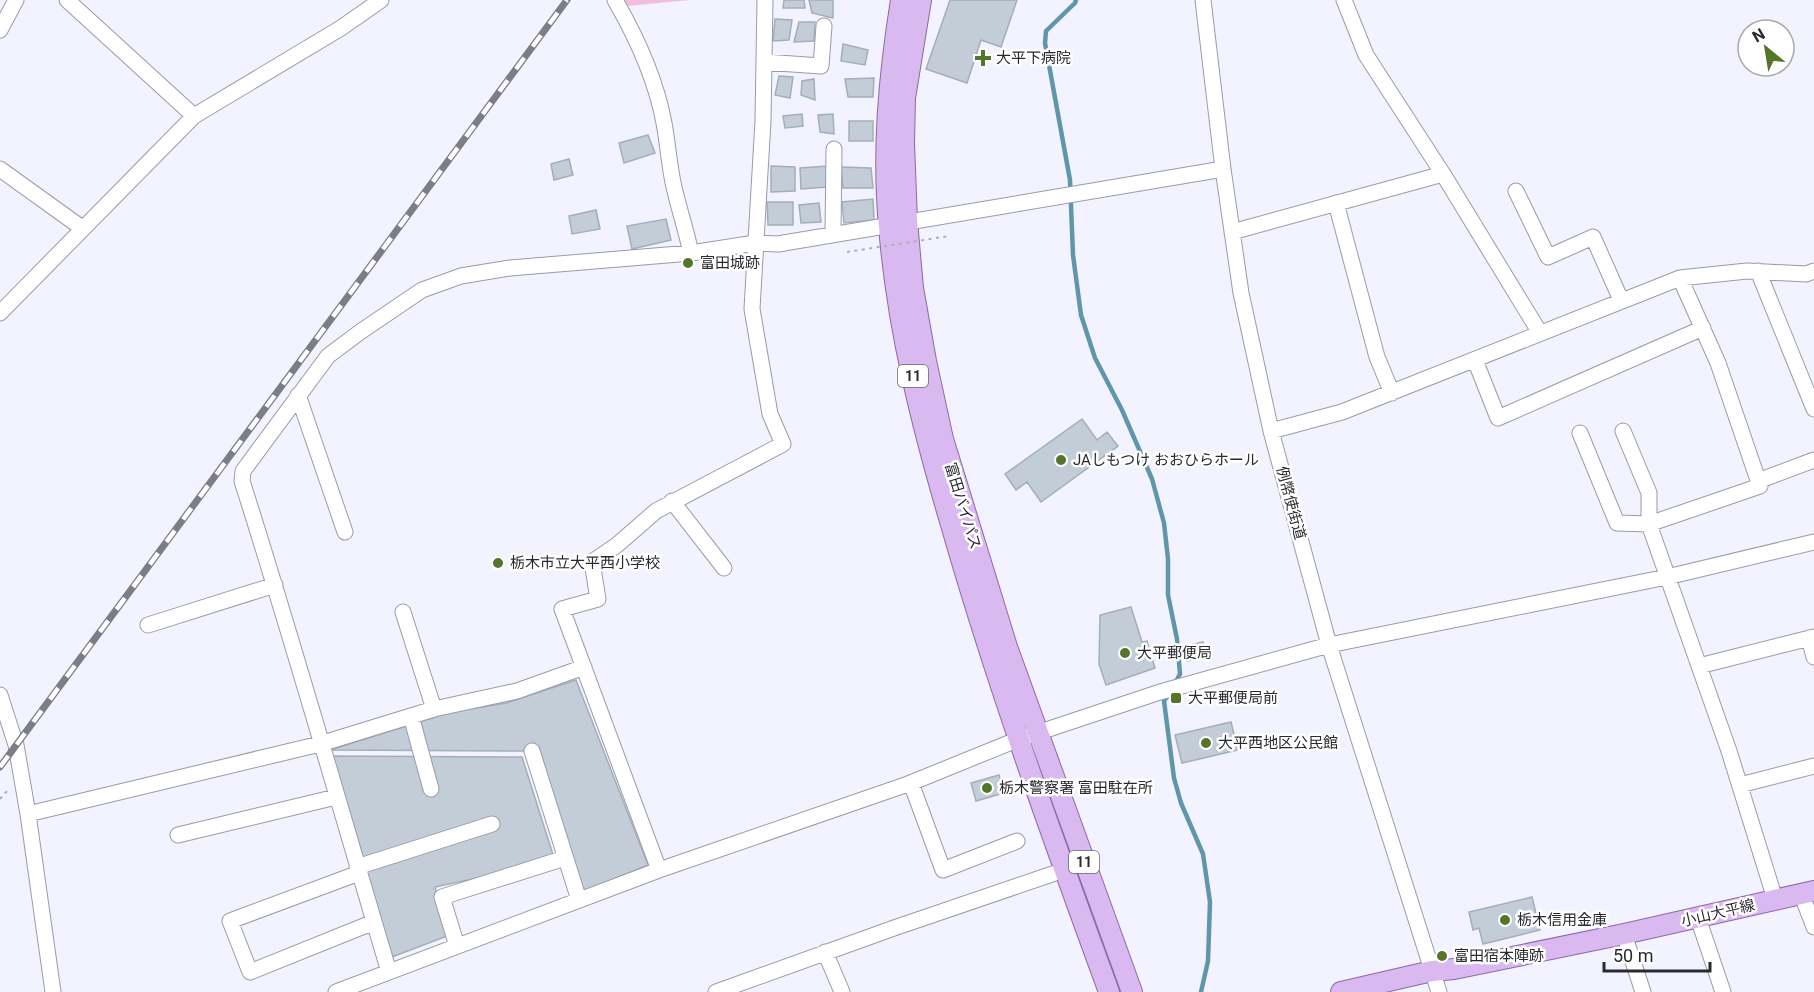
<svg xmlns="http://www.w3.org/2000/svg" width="1814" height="992" font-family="Roboto,'Noto Sans JP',sans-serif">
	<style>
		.green { fill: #f2bddf }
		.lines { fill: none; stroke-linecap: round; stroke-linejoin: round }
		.stream { stroke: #6096aa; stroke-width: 4.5 }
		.building { fill: #c2cdd8; stroke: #a4aeb9; stroke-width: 1.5 }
		.minor-casing { stroke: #999ba8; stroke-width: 17 }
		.major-casing { stroke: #8c68a7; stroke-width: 22 }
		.path { stroke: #acadb6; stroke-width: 2; stroke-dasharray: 3 4.5; stroke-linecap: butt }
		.minor { stroke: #fff; stroke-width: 15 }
		.major { stroke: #dab9f1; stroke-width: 20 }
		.rail-casing { stroke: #7c7d85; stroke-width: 7 }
		.rail { stroke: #fff; stroke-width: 4.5; stroke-dasharray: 14; stroke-linecap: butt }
		.path-bridge { stroke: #acadb6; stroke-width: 2; stroke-dasharray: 3 4.5; stroke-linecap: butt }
		.poi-dot { fill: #55752b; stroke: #fff; stroke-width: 2 }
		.labels { text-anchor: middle; stroke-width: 5; stroke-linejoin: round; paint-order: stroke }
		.shield { fill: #fff; stroke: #696a6d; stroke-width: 1.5 }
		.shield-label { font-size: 14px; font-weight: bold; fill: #292a2f }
		.poi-label { font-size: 15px; fill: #292a2f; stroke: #fff; text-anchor: start }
		.street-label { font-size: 15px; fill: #292a2f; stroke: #fff }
	</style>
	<rect width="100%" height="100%" fill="#f2f3fe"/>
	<path class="green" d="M624 0H690L627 6Z"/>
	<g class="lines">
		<path class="stream" d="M1076 0 1075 3 1046 31 1045 43 1070 180 1073 255 1081 315 1095 358 1122 410 1152 479 1164 523 1168 559V595L1177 639 1180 674 1174 685
			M1168 695 1164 701 1174 778 1181 803 1203 854 1210 902 1208 961 1201 992"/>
	</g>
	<path class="building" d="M784 0H804L805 8H783Z
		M809 0H833V18L812 13Z
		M950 0H1017L1001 47 981 40 967 83 926 69Z
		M775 19 792 20 789 40 773 41Z
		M799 22H815L814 41 794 42Z
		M843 44 868 50 865 65 841 61Z
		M779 76 793 77 790 98 775 95Z
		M874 78 873 97H848L845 79Z
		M814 79 815 100 801 95 802 81Z
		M802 114 803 126 785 128 783 116Z
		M833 114 834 134 820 132 818 115Z
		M849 121H873V141H849Z
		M648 135 655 153 624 163 619 143Z
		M569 159 573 175 554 180 551 164Z
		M771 166 795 167V191L771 192Z
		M827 166V187L801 189 800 168Z
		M841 167 871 168 873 188H843Z
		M873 199 874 220 844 223 842 202Z
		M767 202H793V225H768Z
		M819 203 821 222 801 223 799 205Z
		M596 210 600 229 572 234 569 216Z
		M666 219 671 240 632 249 627 226Z
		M1082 419 1097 440 1107 432 1118 446 1041 502 1027 482 1016 490 1005 474Z
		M1131 607 1142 642 1147 641 1155 668 1106 685 1099 664 1100 615Z
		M1203 642 1206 657 1187 661 1185 646Z
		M576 680 648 865 583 892 532 751 330 750 451 712 506 703Z
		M1231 722 1238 750 1182 763 1175 735Z
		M331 756 522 757 555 861 435 887 447 936 392 957Z
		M999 775 1004 793 976 801 971 783Z
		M1532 897 1540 930 1483 944 1479 928 1473 930 1469 912Z"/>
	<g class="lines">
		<g class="minor-casing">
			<path id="minor" d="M67 0 194 116
				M615 0C637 38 656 80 664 123 668 144 669 166 674 187 679 209 686 230 691 253
				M1203 0 1223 169 1241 293 1271 431 1329 645 1439 992
				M1344 0 1366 55 1443 174 1540 333
				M0 30 16 0
				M764 62 821 66 824 26
				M0 169 82 228
				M1516 191 1548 257 1593 237 1621 300
				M1336 203 1377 357 1392 393
				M1232 232 1443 174
				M833 234 834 149
				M1758 271 1814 409
				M1680 278 1718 363 1760 486 1649 524 1729 751 1775 899
				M0 313 194 116 341 28 381 0
				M1475 360 1498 418 1703 328
				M298 395 345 532
				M1271 431 1342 412 1680 278 1747 271 1806 274 1814 271
				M1580 433 1617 523 1649 524V493L1623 431
				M1758 481 1814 460
				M672 501 724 568
				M403 612 434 709
				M148 625 275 585
				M1809 638 1814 657
				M1699 666 1814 637
				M0 695 16 745 28 814 320 744 434 709 517 691 584 667
				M411 716 431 789
				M532 751 579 900
				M911 783 943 870 1017 841
				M1740 785 1814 766
				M28 814 53 992
				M178 835 336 797
				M357 867 492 824
				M659 870 562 609 598 599 592 562 617 545 656 511 783 444 770 414 752 309 763 121 765 0
				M359 873 230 921 250 972 374 922
				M1801 893 1814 927
				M1698 918 1723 992
				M1624 934 1643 992
				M457 946 442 897 565 858
				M825 952 842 992
				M389 972C340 808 294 644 242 481L243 471 328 356 360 332 422 290 461 276 510 268 691 253 755 243 778 244 1223 169
				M336 992 659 870 908 784 1019 739 1160 692 1329 645 1667 577 1814 542
				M716 992 894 928 1064 870"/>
		</g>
		<g class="major-casing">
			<path id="major" d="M901 0C889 75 882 150 889 226 897 329 923 430 952 528 997 685 1053 839 1109 992
				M921 0 905 98 904 143 907 221 913 288 926 361 943 439 1007 647 1132 992
				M1341 992 1432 971 1454 969 1624 934 1814 891"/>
		</g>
		<path class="path" d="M0 799 8 790"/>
		<use href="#minor" class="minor"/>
		<use href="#major" class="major"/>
		<g class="rail-casing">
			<path id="rail" d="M0 767 567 0"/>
		</g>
		<use href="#rail" class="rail"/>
		<path class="path-bridge" d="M847 252 949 236"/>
	</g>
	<g class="poi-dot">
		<path d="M980 49h6v6h6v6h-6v6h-6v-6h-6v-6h6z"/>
		<circle cx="688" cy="263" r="6"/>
		<circle cx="1061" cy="460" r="6"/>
		<circle cx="498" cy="563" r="6"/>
		<circle cx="1125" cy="653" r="6"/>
		<rect x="1170" y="692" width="12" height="12" rx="3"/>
		<circle cx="1206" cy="743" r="6"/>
		<circle cx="987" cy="788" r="6"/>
		<circle cx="1505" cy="920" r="6"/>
		<circle cx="1442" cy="956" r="6"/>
	</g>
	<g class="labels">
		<g class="shield">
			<rect x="898" y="365" width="30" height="22" rx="4.5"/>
			<rect x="1069" y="851" width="30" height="22" rx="4.5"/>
		</g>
		<g class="shield-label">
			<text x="913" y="381">11</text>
			<text x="1084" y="867">11</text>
		</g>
		<g class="poi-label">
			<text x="996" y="63">大平下病院</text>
			<text x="700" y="268">富田城跡</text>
			<text x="1073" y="465">JAしもつけ おおひらホール</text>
			<text x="510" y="568">栃木市立大平西小学校</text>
			<text x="1137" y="658">大平郵便局</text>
			<text x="1188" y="703">大平郵便局前</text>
			<text x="1218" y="748">大平西地区公民館</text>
			<text x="999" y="793">栃木警察署 富田駐在所</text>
			<text x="1517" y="925">栃木信用金庫</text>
			<text x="1454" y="961">富田宿本陣跡</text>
		</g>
		<g class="street-label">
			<text transform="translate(1291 503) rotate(75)" y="5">例幣使街道</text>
			<text transform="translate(963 506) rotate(73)" y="5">富田バイパス</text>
			<text transform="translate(1718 913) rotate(-13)" y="5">小山大平線</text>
		</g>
	</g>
	<g transform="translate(1766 48) rotate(330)"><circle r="28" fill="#ffffff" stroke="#a9aaac" stroke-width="1.5"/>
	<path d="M0-4.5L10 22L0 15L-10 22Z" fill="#55752b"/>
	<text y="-9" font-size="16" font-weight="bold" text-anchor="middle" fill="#292a2f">N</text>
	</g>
	<path d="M1604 962v9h106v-9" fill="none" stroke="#292a2f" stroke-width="3"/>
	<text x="1613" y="962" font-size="18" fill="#292a2f" stroke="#ffffff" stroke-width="4.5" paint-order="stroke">50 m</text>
</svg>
